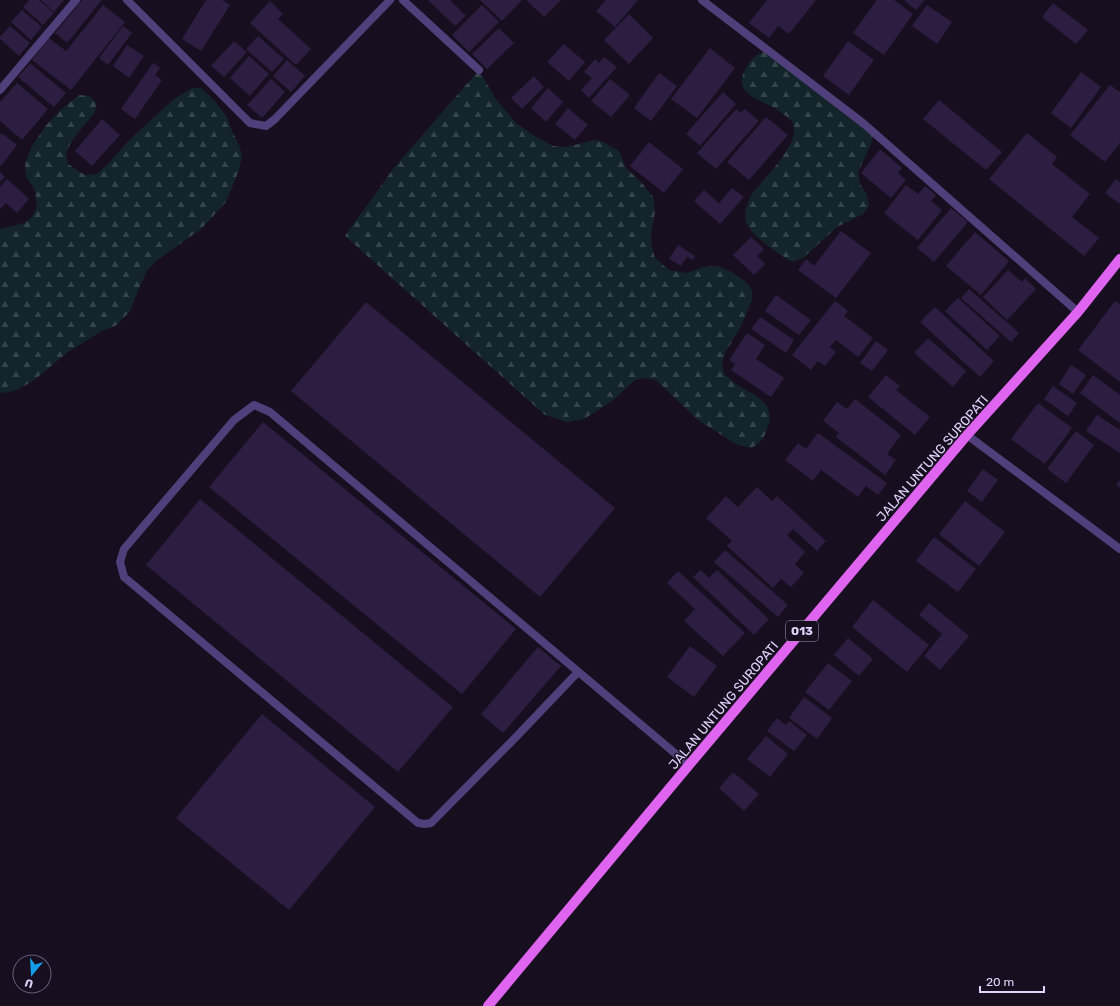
<svg xmlns="http://www.w3.org/2000/svg" width="1120" height="1006" font-family="Rubik,sans-serif">
	<style>
		.forest { fill: url(#forest-firs) }
		.building { fill: #2d1d40 }
		.lines { fill: none; stroke-linecap: round; stroke-linejoin: round }
		.lane { stroke: #503f7b; stroke-width: 8 }
		.street { stroke: #503f7b; stroke-width: 8 }
		.primary { stroke: #df64f0; stroke-width: 10 }
		.labels { text-anchor: middle; stroke-width: 3; stroke-linejoin: round; paint-order: stroke }
		.shield { fill: #170f20; stroke: #a498b9; stroke-width: 1 }
		.shield-label { font-size: 12px; font-weight: bold; fill: #e1d3fb }
		.street-label { font-size: 13px; fill: #e1d3fb; stroke: #170f20 }
	</style>
	<defs>
		<pattern id="forest-firs" width="22" height="20" patternUnits="userSpaceOnUse"><rect width="22" height="20" fill="#13252a"/><path d="M5 1l3.5 6h-7zM16 11l3.5 6h-7z" fill="#35444a"/></pattern>
	</defs>
	<rect width="100%" height="100%" fill="#170f20"/>
	<path class="forest" d="M768 49 875 132 871 143 858 173 860 184 867 194 869 206 863 214 837 227 803 258 792 262C779 254 751 236 746 222 743 215 748 199 753 193 762 181 773 170 782 158 787 150 793 142 794 133 794 130 794 125 792 121 791 121 788 118 787 117 784 115 781 112 778 110 764 101 733 95 744 72 750 58 755 56 768 49Z
		M479 70 495 98 516 123 533 135 553 146 566 147 595 140 605 143 619 151 626 168 642 183 653 197 655 212 651 234 652 248 655 258 669 270 687 273 704 267 717 266 730 271 745 281 752 290V300L740 328 726 351 722 363 724 374C729 378 733 382 739 386 755 396 776 403 768 426 763 440 764 439 752 448L736 444 698 420 656 380 645 378 635 380 612 401 584 419 567 422 545 415 345 236 393 169Z
		M192 88H201L214 100 227 117 231 129 239 145 242 156 239 170 226 202 201 229 174 248 155 262 147 271 139 288 130 311 117 325 100 332 68 352 33 381 17 390 5 393 0 392V229L25 223 32 217 37 206 35 190 26 176 25 164 32 146 47 124 62 109 79 95 90 96 97 104 94 113 71 142 66 154 68 164 85 175 97 174 109 163 129 140 174 99Z"/>
	<path class="building" d="M29 0H39L54 13 43 25 23 7Z
		M41 0H64L54 12Z
		M82 0H102L67 43 55 33Z
		M206 0H222L230 5 201 51 182 39Z
		M428 0H450L466 16 455 26Z
		M480 0H522L502 21Z
		M528 0H561L544 17 527 1Z
		M606 0H638L615 27 596 11Z
		M767 0H816L789 34 778 26 769 38 749 23Z
		M877 0H894L913 14 884 55 853 33Z
		M904 0H925L916 10Z
		M270 1 283 14 278 19 311 49 296 65 250 23Z
		M1053 3 1088 30 1076 44 1042 17Z
		M103 5 125 22 71 90 32 60 49 38 66 51Z
		M482 5 499 22 469 52 452 35Z
		M927 5 952 22 937 44 912 26Z
		M22 10 42 27 31 40 11 22Z
		M629 14 653 38 629 64 604 40Z
		M10 26 30 43 19 56 0 39V37Z
		M123 26 132 33 108 65 99 58Z
		M499 28 514 43 487 69 472 54Z
		M258 36 284 59 272 72 246 49Z
		M234 41 247 52 224 77 211 66Z
		M848 41 874 60 849 95 823 76Z
		M564 44 585 62 569 81 547 62Z
		M127 45 144 56 129 78 113 66Z
		M710 48 735 68 697 118 671 99Z
		M249 56 269 74 250 96 230 78Z
		M604 57 617 67 589 98 581 90 592 78 584 72 595 59 599 63Z
		M287 60 305 76 291 92 273 76Z
		M30 63 66 93 54 107 18 77Z
		M153 63 160 68 155 75 162 80 135 119 121 109Z
		M1081 72 1101 87 1071 128 1051 113Z
		M659 73 677 86 651 121 634 108Z
		M534 76 544 87 522 109 511 98Z
		M271 79 285 92 262 118 247 105Z
		M610 79 630 95 611 117 591 101Z
		M17 83 48 109 22 140 0 121V102Z
		M1110 85 1120 92V143L1105 162 1070 135Z
		M548 88 563 102 546 122 531 108Z
		M723 92 736 104 700 146 686 134Z
		M939 100 1002 152 986 170 923 119Z
		M568 108 588 125 575 140 555 124Z
		M736 109 741 113 745 109 759 121 716 169 697 153Z
		M766 117 788 135 749 180 727 162Z
		M102 119 120 135 92 166 75 151Z
		M2 133 17 145 1 166 0 165V135Z
		M1027 133 1057 157 1052 164 1090 194 1072 217 1099 238 1084 256 989 179Z
		M649 142 683 169 664 193 630 166Z
		M880 149 902 168 898 173 906 180 891 198 861 173Z
		M0 172 5 177 0 182Z
		M7 179 29 199 17 213 6 203 0 209V187Z
		M1116 179 1120 182V204L1105 193Z
		M906 185 918 194 925 186 936 195 931 201 942 210 918 240 884 213Z
		M732 188 744 197 720 224 694 201 704 190 719 203Z
		M951 208 968 222 934 262 917 248Z
		M841 231 871 253 836 298 798 270 806 259 814 266Z
		M975 232 1009 261 981 295 946 266Z
		M751 237 764 249 757 256 765 264 754 275 733 255Z
		M678 245 695 256 693 260 687 257 681 266 669 259Z
		M1008 270 1022 282 1025 278 1036 289 1007 320 983 297Z
		M969 289 1019 333 1011 342 961 298Z
		M776 295 811 320 799 335 765 311Z
		M958 298 1000 336 987 350 945 311Z
		M835 301 848 311 844 316 873 338 858 357 836 340 830 347 836 352 825 366 818 361 811 370 792 355Z
		M1115 301 1120 304V382L1078 350Z
		M366 302 615 508 540 597 291 391Z
		M935 307 994 361 980 377 920 322Z
		M760 317 794 340 786 353 751 329Z
		M747 333 765 345 756 359 784 378 771 397 731 370 735 364 729 360Z
		M928 338 966 371 953 387 914 353Z
		M876 341 888 350 872 371 860 363Z
		M1071 365 1086 375 1073 394 1059 384Z
		M886 375 900 386 896 390 930 417 915 435 868 397Z
		M1093 375 1120 395V423L1080 393Z
		M1053 386 1077 403 1068 416 1044 399Z
		M855 399 901 435 887 454 896 460 885 475 836 437 839 433 823 421 837 402 847 409Z
		M1038 403 1072 428 1045 464 1011 439Z
		M1097 415 1120 430V453L1086 431Z
		M263 422 516 629 462 694 209 487Z
		M1076 431 1094 445 1066 483 1047 469Z
		M818 433 887 483 878 495 866 486 858 497 821 470 813 481 785 460 798 443 806 449Z
		M983 469 998 480 982 502 967 491Z
		M1120 480V488L1116 485Z
		M757 487 772 501 777 496 826 541 817 551 793 529 787 535 805 552 795 564 804 573 791 587 781 579 773 588 727 546 732 541 706 518 726 496 738 507Z
		M200 499 453 707 398 772 146 565Z
		M965 501 1005 532 979 566 939 534Z
		M934 537 976 569 958 592 916 561Z
		M725 550 788 605 778 617 714 562Z
		M701 570 709 578 717 570 769 619 754 635 693 577Z
		M678 571 745 633 723 656 684 621 695 609 667 583Z
		M873 600 929 645 907 672 852 627Z
		M929 603 969 636 940 670 924 656 942 634 919 615Z
		M848 638 873 659 859 676 834 655Z
		M690 646 717 666 694 697 667 677Z
		M538 647 561 666 503 733 481 714Z
		M828 663 852 681 829 710 805 692Z
		M804 697 832 718 817 739 789 718Z
		M262 714 375 807 289 910 176 818Z
		M777 718 786 725 789 721 807 735 794 751 767 731Z
		M766 736 788 754 770 777 747 759Z
		M733 772 759 794 744 811 719 788Z"/>
	<g class="lines">
		<path class="lane" d="M578 672 517 736 431 823 425 824 418 823 124 577 120 562 124 549 234 420 254 405 270 412 689 765"/>
		<path class="street" d="M127 0 250 123 266 126 275 119 390 0
			M403 0 479 70
			M702 0 863 123 1078 312
			M0 90 76 0
			M967 435 1120 549"/>
		<path class="primary" d="M488 1006 689 765 967 435 1078 312 1120 259"/>
	</g>
	<g class="labels">
		<rect class="shield" x="786" y="621" width="32" height="20" rx="3"/>
		<g class="shield-label">
			<text x="802" y="635">013</text>
		</g>
		<g class="street-label">
			<text transform="translate(932 458) rotate(-49)" y="5">JALAN UNTUNG SUROPATI</text>
			<text transform="translate(723 705) rotate(-50)" y="5">JALAN UNTUNG SUROPATI</text>
		</g>
	</g>
	<g transform="translate(32 974) rotate(198)"><circle r="19" fill="#170f20" stroke="#685d78"/>
	<path d="M0-3L7 15L0 10L-7 15Z" fill="#159ce4"/>
	<text y="-6" font-size="11" font-weight="bold" text-anchor="middle" fill="#e1d3fb">U</text>
	</g>
	<path d="M980 986v6h64v-6" fill="none" stroke="#e1d3fb" stroke-width="2"/>
	<text x="986" y="986" font-size="12" fill="#e1d3fb" stroke="#170f20" stroke-width="3" paint-order="stroke">20 m</text>
</svg>
